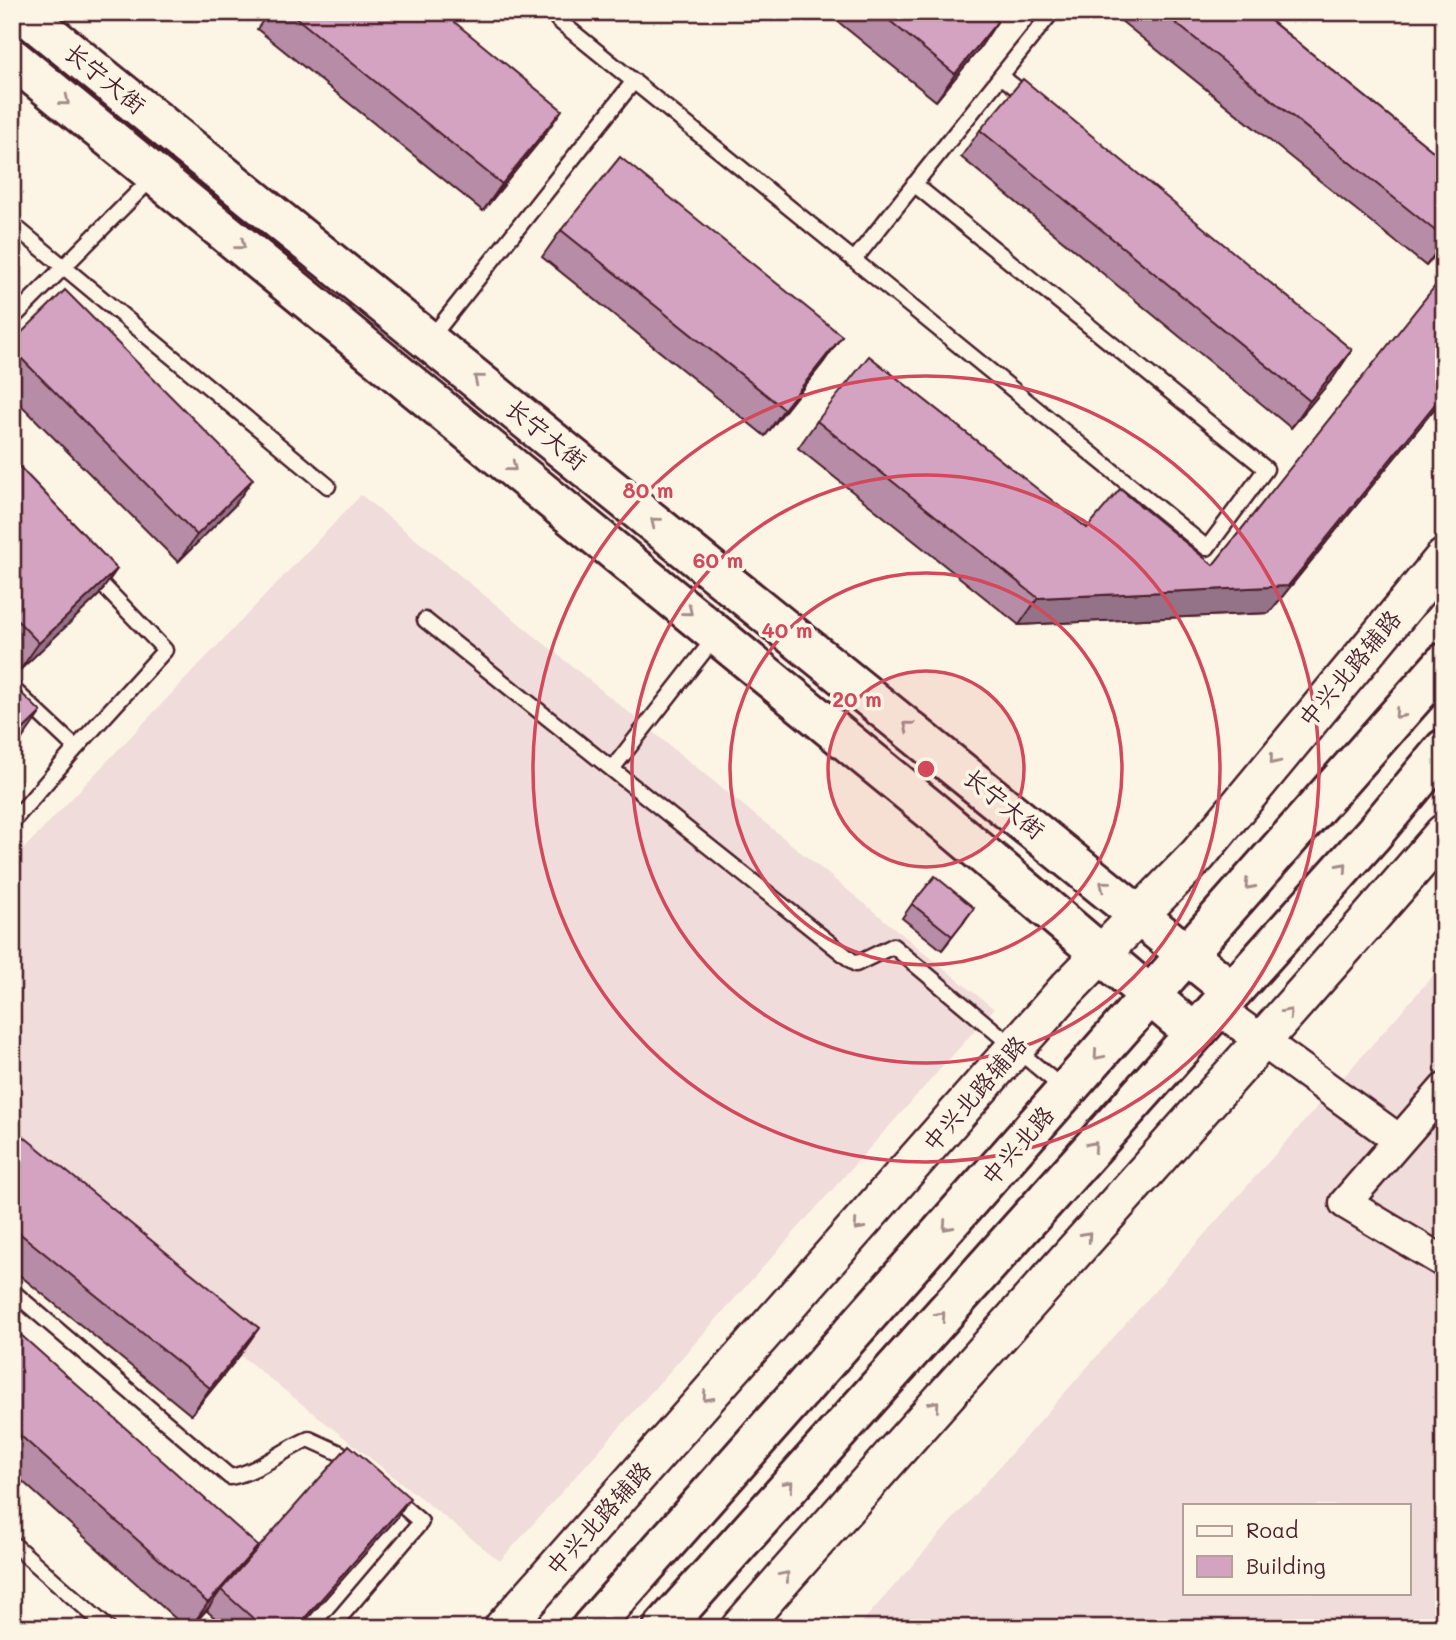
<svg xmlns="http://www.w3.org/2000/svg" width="1456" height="1640" font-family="Mali,'LXGW WenKai TC',sans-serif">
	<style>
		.built { fill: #f0dcda; fill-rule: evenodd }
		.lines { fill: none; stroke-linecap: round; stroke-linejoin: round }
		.service-casing { stroke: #4a1f2b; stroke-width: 19 }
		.minor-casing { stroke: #4a1f2b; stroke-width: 35 }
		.tertiary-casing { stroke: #4a1f2b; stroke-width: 42 }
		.secondary-casing { stroke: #4a1f2b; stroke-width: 44 }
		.primary-casing { stroke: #4a1f2b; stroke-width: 44 }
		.service { stroke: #fcf5e5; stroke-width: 14 }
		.minor { stroke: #fcf5e5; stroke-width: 30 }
		.tertiary { stroke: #fcf5e5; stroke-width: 37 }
		.secondary { stroke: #fcf5e5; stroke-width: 38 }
		.primary { stroke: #fcf5e5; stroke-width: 38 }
		.wall { fill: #b68ca6; stroke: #4a1f2b; stroke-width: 2 }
		.shaded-wall { fill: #947287; stroke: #4a1f2b; stroke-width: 2 }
		.building { fill: #d4a3c1; stroke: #4a1f2b; stroke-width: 2 }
		.oneway { stroke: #a38a88 }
		.ring { fill: none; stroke: #d1495b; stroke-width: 3.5 }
		.labels { text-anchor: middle; stroke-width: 7; stroke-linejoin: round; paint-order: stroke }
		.street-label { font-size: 24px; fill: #4a1f2b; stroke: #fcf5e5 }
		.centre { fill: #d1495b; stroke: #fcf5e5; stroke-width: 3.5 }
		.ring-label { font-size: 21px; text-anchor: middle; font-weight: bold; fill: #d1495b; stroke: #fcf5e5; stroke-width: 7; stroke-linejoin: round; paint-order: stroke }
	</style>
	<rect width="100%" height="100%" fill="#fcf5e5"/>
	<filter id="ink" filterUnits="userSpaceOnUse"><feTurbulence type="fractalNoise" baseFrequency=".0143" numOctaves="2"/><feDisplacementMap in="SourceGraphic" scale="14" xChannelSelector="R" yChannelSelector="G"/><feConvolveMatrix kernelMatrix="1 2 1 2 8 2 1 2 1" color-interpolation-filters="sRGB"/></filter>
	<g filter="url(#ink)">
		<path class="built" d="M361 495 994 1009 500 1561 240 1355 12 1170V861Z
			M1444 963V1628H857ZM1185 1505H1409V1593H1185Z"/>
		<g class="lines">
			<g class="service-casing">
				<path id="service" d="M553 12 558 20 854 260 1052 12
					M1001 76 1030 99
					M12 224 328 486
					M854 260 1207 548 1266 469 914 184
					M12 319 154 176
					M430 339 634 81
					M425 620 856 964 893 946 1065 1090
					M12 688 76 748 12 822
					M76 748 165 650 91 573
					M612 769 716 636
					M12 1291 230 1477C259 1472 282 1450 309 1439L340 1453 356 1466
					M12 1543 108 1628
					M331 1628 421 1522 390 1495"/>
			</g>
			<g class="minor-casing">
				<path id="minor" d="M1217 1008 1399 1140
					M1444 1089 1345 1203 1444 1262"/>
			</g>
			<g class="tertiary-casing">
				<path id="tertiary" d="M503 1628 1067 989 1198 855 1444 558
					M740 1628C973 1361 1213 1101 1444 833"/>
			</g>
			<g class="secondary-casing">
				<path id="secondary" d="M22 12 1232 991
					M12 58 932 811 1194 1033"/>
			</g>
			<g class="primary-casing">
				<path id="primary" d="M591 1628 1444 663
					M663 1628 1374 833 1444 749"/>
			</g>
			<use href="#service" class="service"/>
			<use href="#minor" class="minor"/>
			<use href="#tertiary" class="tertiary"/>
			<use href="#secondary" class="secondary"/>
			<use href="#primary" class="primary"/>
		</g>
		<path class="wall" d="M269 12H442L543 137 483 211 257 29Z
			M826 12H986L997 22 979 49 936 101Z
			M1110 12H1260L1444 160V244L1426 266Z
			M1433 12H1444V21Z
			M980 130 1352 350 1333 378 1291 428 961 157Z
			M561 230 842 336 823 363 765 436 542 257Z
			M1444 275V397L1269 613 1019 625 798 448 817 421 1087 528 1213 565Z
			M12 342 234 506 178 562 12 396Z
			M12 459 117 569 98 596 20 670 12 662Z
			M912 904 964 922 942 950 902 918Z
			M12 1127 240 1355 191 1415 12 1269Z
			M12 1327 253 1554 396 1519 299 1628H226L207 1611 209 1607 191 1628H186L12 1472Z"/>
		<path class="shaded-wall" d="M997 22 979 49 936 101 955 74Z
			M562 110 543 137 483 211 502 184Z
			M1444 241V244L1426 266Z
			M842 336 823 363 765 436 784 409Z
			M1352 350 1333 378 1291 428 1310 401Z
			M1444 393V397L1269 613 1019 625 1038 598 1288 586Z
			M253 479 234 506 178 562 197 535Z
			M117 569 98 596 20 670 39 643Z
			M41 712 22 739 12 749V740Z
			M974 908 964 922 942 950 952 936Z
			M259 1328 240 1355 191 1415 210 1388Z
			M410 1498 396 1519 299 1628H296Z
			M258 1546 239 1574 221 1590 209 1607 190 1628 208 1603Z"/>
		<path class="building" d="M289 12H442L562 110 502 184Z
			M879 12H986L997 22 955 74Z
			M1162 12H1260L1444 160V238Z
			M1023 79 1352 350 1310 401 980 130Z
			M620 157 842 336 784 409 561 230Z
			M1444 275V393L1288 586 1038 598 817 421 869 356 1087 528 1120 489 1213 565Z
			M65 290 253 479 197 535 12 349V342Z
			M12 459 117 569 39 643 12 615Z
			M12 684 41 712 12 740Z
			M935 876 974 908 952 936 912 904Z
			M12 1127 259 1328 210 1388 12 1227Z
			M12 1327 258 1546 208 1603 12 1428Z
			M349 1445 410 1498 296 1628H264L221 1590Z"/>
		<defs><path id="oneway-chevron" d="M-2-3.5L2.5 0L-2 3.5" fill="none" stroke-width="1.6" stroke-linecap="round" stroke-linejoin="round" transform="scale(1.75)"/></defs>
		<g class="oneway">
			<use href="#oneway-chevron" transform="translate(65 101) rotate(39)"/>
			<use href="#oneway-chevron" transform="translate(241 245) rotate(39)"/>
			<use href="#oneway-chevron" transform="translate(478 379) rotate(-141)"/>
			<use href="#oneway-chevron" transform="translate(512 467) rotate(39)"/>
			<use href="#oneway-chevron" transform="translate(655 522) rotate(-141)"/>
			<use href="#oneway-chevron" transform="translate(688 611) rotate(39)"/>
			<use href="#oneway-chevron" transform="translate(1399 714) rotate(132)"/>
			<use href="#oneway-chevron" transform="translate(908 726) rotate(-141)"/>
			<use href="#oneway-chevron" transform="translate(1274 760) rotate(129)"/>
			<use href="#oneway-chevron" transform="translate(1343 867) rotate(-48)"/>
			<use href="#oneway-chevron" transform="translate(1104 885) rotate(-141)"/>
			<use href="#oneway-chevron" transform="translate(1249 885) rotate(132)"/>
			<use href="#oneway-chevron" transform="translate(1288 1013) rotate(-49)"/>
			<use href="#oneway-chevron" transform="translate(1098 1055) rotate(131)"/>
			<use href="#oneway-chevron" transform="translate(1093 1146) rotate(-48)"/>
			<use href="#oneway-chevron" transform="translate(858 1226) rotate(132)"/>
			<use href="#oneway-chevron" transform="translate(947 1226) rotate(132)"/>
			<use href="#oneway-chevron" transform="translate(1087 1236) rotate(-48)"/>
			<use href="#oneway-chevron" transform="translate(941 1316) rotate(-48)"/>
			<use href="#oneway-chevron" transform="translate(707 1397) rotate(132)"/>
			<use href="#oneway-chevron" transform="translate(935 1405) rotate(-49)"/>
			<use href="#oneway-chevron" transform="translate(789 1485) rotate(-48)"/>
			<use href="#oneway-chevron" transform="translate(785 1576) rotate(-49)"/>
		</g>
	</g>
	<circle cx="926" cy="769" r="98" fill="#d1495b" fill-opacity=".12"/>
	<g class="ring">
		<circle cx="926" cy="769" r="98"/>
		<circle cx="926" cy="769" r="196"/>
		<circle cx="926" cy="769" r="294"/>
		<circle cx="926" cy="769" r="393"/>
	</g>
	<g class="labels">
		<g class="street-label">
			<text transform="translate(105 79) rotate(39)" y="8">长宁大街</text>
			<text transform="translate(546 435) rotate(39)" y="8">长宁大街</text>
			<text transform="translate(1350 669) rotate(-50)" y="8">中兴北路辅路</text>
			<text transform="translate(1004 804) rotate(39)" y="8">长宁大街</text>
			<text transform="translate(975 1094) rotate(-49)" y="8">中兴北路辅路</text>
			<text transform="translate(1018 1146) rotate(-49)" y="8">中兴北路</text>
			<text transform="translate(599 1519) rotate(-48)" y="8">中兴北路辅路</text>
		</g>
	</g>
	<circle cx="926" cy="769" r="10" class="centre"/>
	<g class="ring-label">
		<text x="648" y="498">80 m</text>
		<text x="718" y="568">60 m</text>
		<text x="787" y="638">40 m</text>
		<text x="857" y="707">20 m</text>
	</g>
	<rect width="1456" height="1640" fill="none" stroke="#fcf5e5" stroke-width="42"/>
	<rect x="21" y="21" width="1414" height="1598" fill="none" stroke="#4a1f2b" stroke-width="2.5" filter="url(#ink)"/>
	<rect x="1183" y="1504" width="228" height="91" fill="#fcf5e5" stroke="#b59f9b" stroke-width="2"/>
	<rect x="1197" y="1526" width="35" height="10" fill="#fcf5e5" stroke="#b59f9b" stroke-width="2"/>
	<text x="1246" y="1538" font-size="21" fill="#4a1f2b">Road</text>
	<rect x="1197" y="1556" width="35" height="21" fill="#d4a3c1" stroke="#b59f9b" stroke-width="2"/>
	<text x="1246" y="1574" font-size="21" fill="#4a1f2b">Building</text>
</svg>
